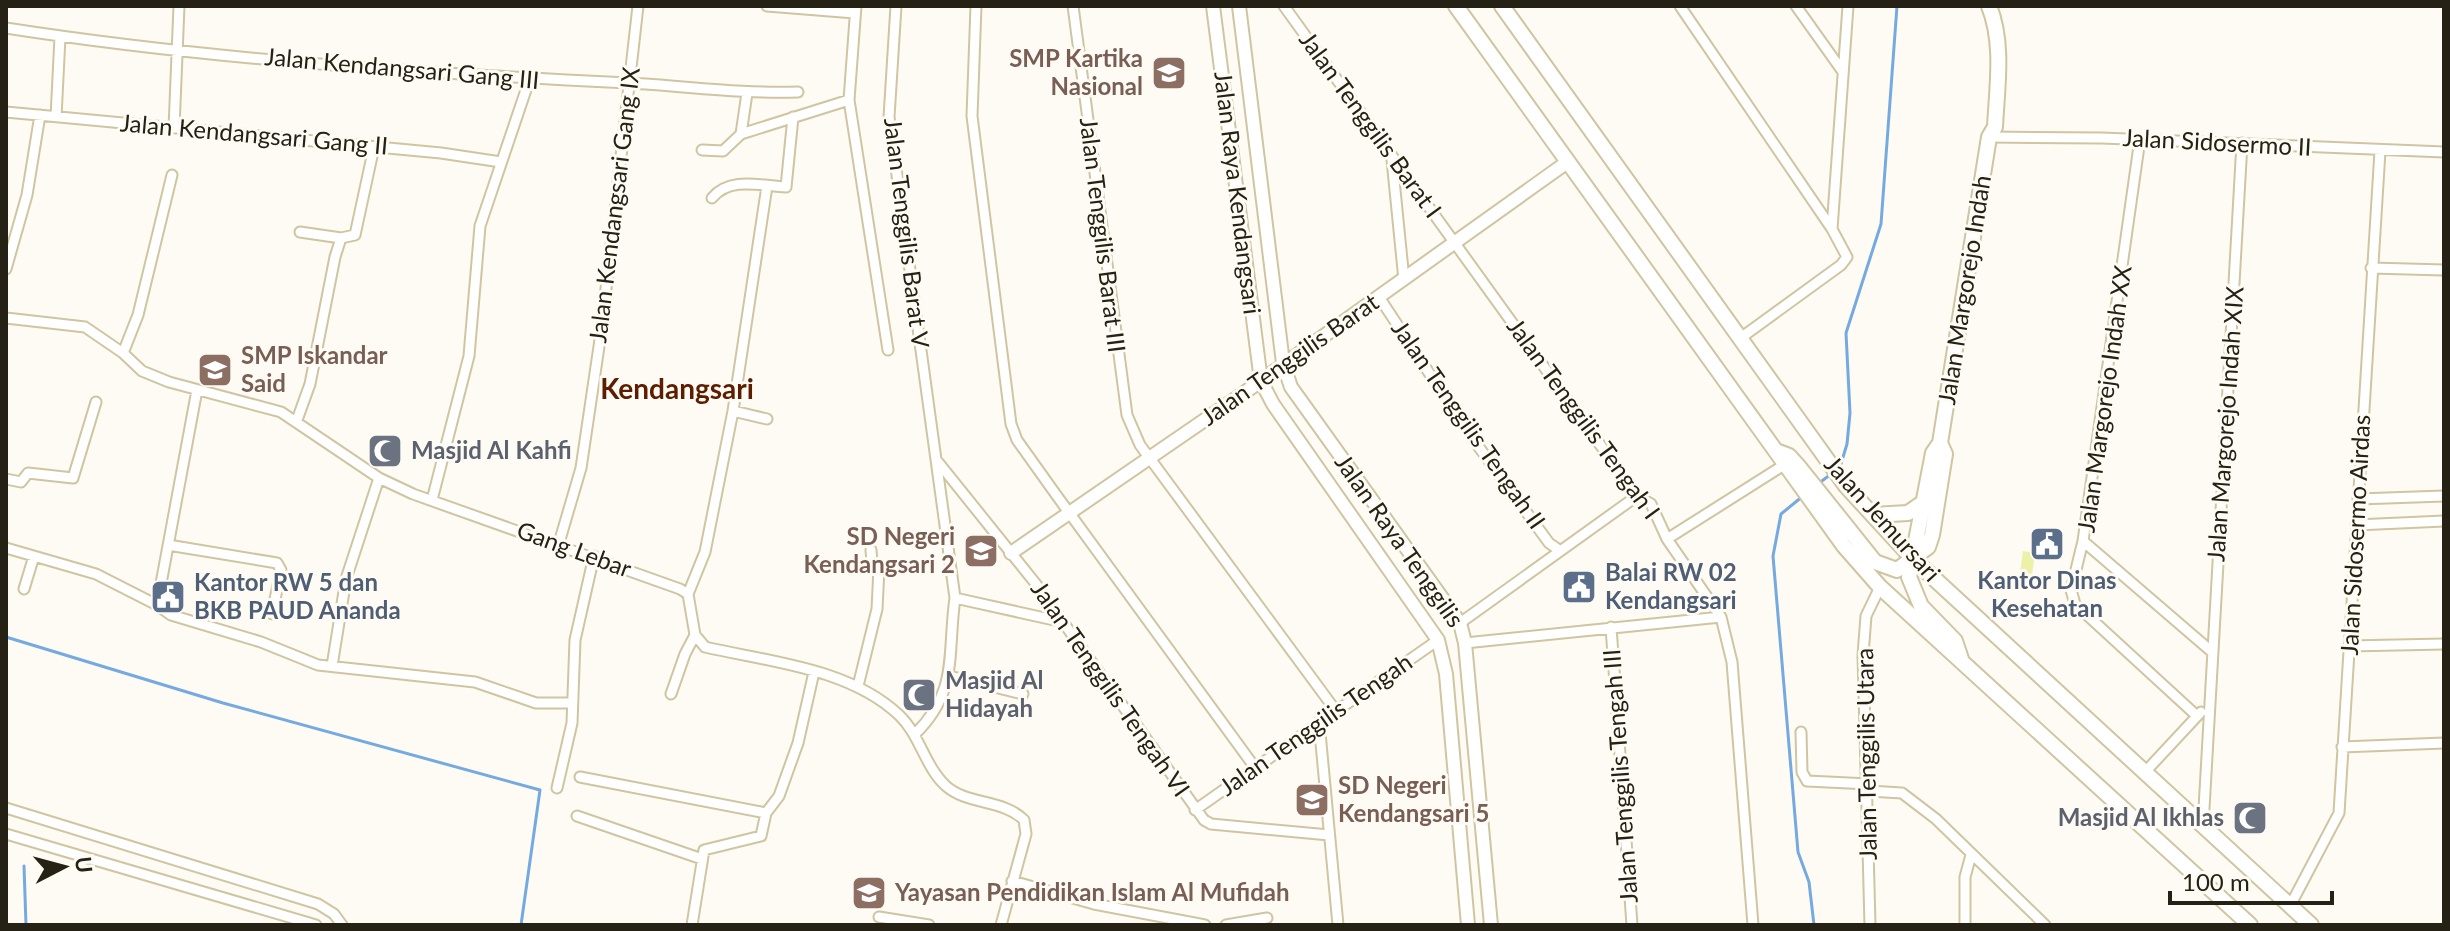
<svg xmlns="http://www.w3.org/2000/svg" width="2450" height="931" font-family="Lato,sans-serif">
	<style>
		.green { fill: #ebf2a8 }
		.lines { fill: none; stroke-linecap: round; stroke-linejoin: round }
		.stream { stroke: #74aae0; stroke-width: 3 }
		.street-casing { stroke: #d0c5a1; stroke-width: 13 }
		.secondary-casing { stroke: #d0c5a1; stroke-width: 16 }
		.primary-casing { stroke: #d0c5a1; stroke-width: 18 }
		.street { stroke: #fff; stroke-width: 9 }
		.secondary { stroke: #fff; stroke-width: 12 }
		.primary { stroke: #fff; stroke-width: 14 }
		.labels { text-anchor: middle; stroke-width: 6; stroke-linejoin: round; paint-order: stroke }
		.education-label { font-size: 24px; font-weight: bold; fill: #785e54; stroke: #fdfbf4; text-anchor: start }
		.street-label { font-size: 24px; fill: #252114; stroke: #fdfbf4 }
		.worship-label { font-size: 24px; font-weight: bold; fill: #5b616d; stroke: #fdfbf4; text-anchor: start }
		.service-label { font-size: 24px; font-weight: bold; fill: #4e5e75; stroke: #fdfbf4; text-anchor: start }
		.quarter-label { font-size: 28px; font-weight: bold; fill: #5d1d00; stroke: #fdfbf4 }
	</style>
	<rect width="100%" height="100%" fill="#fdfbf4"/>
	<path class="green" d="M2023 551 2035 553 2032 575 2020 573Z"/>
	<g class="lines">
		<path class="stream" d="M1840 467 1847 444 1850 413 1846 333 1881 224 1897 6
			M1818 484 1831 474
			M1803 496 1781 514 1773 556 1798 852 1809 882 1814 925
			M6 637 223 703 540 790 521 925
			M24 866 26 925"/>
		<g class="street-casing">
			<path id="street" d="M767 6 855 13
				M896 6 889 117 955 598 1063 622
				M976 6 972 116 1011 424 1017 440 1057 496 1256 769
				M1073 6 1127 415 1140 445 1336 711
				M1284 6 1637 496 1651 504 1667 539 1721 617 1732 662 1753 925
				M1680 6 1832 229 1847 257 1841 265 1742 337
				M1796 6 1843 72
				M6 28C212 60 421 73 629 83 686 86 741 94 798 92
				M849 100 888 350
				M6 112 441 153 501 162
				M56 117 60 37
				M174 128 179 6
				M741 134 747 93
				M1989 137 2102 138 2444 152
				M2140 139 2083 541 2211 651
				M702 150 723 151 741 134 849 100 856 6
				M1392 160 1404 280
				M712 198C730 176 761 186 786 187L793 117
				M1832 229 1848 6
				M300 232 341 238
				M2371 268 2444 270
				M6 269 27 195 40 115
				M1379 297 1470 435 1549 543 1559 550
				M6 318 85 327 123 353 142 371 169 382 281 412 379 478 413 494 680 589 688 594 695 635 705 647C770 662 849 668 899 715 920 735 925 767 946 786 967 805 1003 799 1024 820L1026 834 1001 925
				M123 353 138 315 172 175
				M733 411 767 419
				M297 420 310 384 335 257 341 238 355 235 374 147
				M938 462 1036 584 1204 820 1211 824 1329 835
				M6 479 21 482 28 473 73 478 96 402
				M2358 499 2444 496
				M432 500 469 356 480 226 529 81
				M2356 525 2444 521
				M1667 539 1784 465
				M2083 541 2071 590 2075 604 2197 716
				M559 543 581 468 601 333 638 6
				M168 545 277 563 281 570 272 614
				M6 548 96 574 157 605 171 615 261 642 318 665 475 682 536 703H572
				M24 589 34 556
				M688 594 705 552 733 411 767 186
				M157 605 197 390
				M1460 623 1637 496
				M1611 627 1632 925
				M1465 643 1721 617
				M2349 646 2444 644
				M332 666 346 579 379 478
				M949 676 1023 694
				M858 686 877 609 879 568 872 562 871 550
				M671 694 685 654 695 635
				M1319 722 1338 925
				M1801 732 1802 772 1807 781 1869 784
				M915 734C959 691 947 654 955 598
				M2342 747 2444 743
				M2146 771 2201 712
				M580 777 766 813
				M557 788 572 723 575 640 594 556
				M1869 791 1902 793 1936 819 2045 925
				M6 808 318 904 334 914 342 925
				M1195 810 1438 640
				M577 816 702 859
				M2203 826 2242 143
				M6 834 316 925
				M1012 881 1094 904 1205 925
				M2290 906 2339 813 2380 151
				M879 917 929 925
				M692 925 704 850 761 836 766 813 779 796 798 743 814 672
				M1226 925 1267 918
				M1870 925 1863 655 1866 616 1880 587
				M1965 925V877L1971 855"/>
		</g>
		<g class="secondary-casing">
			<path id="secondary" d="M1213 6 1261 381 1273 404 1438 640 1446 674 1468 925
				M1239 6 1283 363 1291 387 1460 623 1465 643 1491 925
				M1011 553 1241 395 1566 163"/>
		</g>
		<g class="primary-casing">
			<path id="primary" d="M1456 6 1844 546 1880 587 2250 925
				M1502 6 1846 486 1914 560 2311 925
				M1776 451 1789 456 1799 467 1875 562 1897 570 1928 547 1932 535 1945 454 1940 443
				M1873 515 1908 513 1924 502
				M1962 662 1955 641 1921 606 1909 577 1933 453 1940 443 1989 137 1995 127C1997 87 2004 43 1989 6"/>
		</g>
		<use href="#street" class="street"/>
		<use href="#secondary" class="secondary"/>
		<use href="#primary" class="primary"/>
	</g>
	<defs>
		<g id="school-square" transform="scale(1.8)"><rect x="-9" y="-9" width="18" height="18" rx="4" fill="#8d6e63" stroke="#fdfbf4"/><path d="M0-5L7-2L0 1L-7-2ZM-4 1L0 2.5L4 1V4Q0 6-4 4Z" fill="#fff"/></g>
		<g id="mosque-square" transform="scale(1.8)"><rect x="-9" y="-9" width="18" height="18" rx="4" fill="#6b7280" stroke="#fdfbf4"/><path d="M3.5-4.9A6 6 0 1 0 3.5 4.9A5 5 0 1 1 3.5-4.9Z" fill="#fff"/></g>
		<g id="civic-square" transform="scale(1.8)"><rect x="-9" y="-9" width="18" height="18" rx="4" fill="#5c6f8a" stroke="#fdfbf4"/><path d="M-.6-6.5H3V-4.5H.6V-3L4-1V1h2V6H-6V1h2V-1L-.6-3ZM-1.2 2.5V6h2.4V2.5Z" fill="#fff"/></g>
	</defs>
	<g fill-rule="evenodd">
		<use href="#school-square" x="1169" y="73"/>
		<use href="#school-square" x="215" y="370"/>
		<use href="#mosque-square" x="385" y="451"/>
		<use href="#civic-square" x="2047" y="544"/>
		<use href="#school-square" x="981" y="551"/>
		<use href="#civic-square" x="1579" y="587"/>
		<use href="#civic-square" x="168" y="597"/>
		<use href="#mosque-square" x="919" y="695"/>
		<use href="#school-square" x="1312" y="800"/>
		<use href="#mosque-square" x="2250" y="818"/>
		<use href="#school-square" x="869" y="893"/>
	</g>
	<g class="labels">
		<g class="education-label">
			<text x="1143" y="67" text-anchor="end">SMP Kartika<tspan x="1143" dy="28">Nasional</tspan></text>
			<text x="241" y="364">SMP Iskandar<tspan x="241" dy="28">Said</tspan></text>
			<text x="955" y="545" text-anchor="end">SD Negeri<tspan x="955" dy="28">Kendangsari 2</tspan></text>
			<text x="1338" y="794">SD Negeri<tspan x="1338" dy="28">Kendangsari 5</tspan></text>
			<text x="895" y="901">Yayasan Pendidikan Islam Al Mufidah</text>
		</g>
		<g class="street-label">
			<text transform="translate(402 69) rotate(5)" y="8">Jalan Kendangsari Gang III</text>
			<text transform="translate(1370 125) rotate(54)" y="8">Jalan Tenggilis Barat I</text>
			<text transform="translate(254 135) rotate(5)" y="8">Jalan Kendangsari Gang II</text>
			<text transform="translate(2217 143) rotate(3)" y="8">Jalan Sidosermo II</text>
			<text transform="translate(1237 193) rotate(83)" y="8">Jalan Raya Kendangsari</text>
			<text transform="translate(615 205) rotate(-83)" y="8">Jalan Kendangsari Gang IX</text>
			<text transform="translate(906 233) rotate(83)" y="8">Jalan Tenggilis Barat V</text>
			<text transform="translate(1102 235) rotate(83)" y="8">Jalan Tenggilis Barat III</text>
			<text transform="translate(1965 290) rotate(-81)" y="8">Jalan Margorejo Indah</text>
			<text transform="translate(1290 360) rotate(-35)" y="8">Jalan Tenggilis Barat</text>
			<text transform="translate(2105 399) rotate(-82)" y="8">Jalan Margorejo Indah XX</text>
			<text transform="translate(1583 419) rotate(54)" y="8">Jalan Tenggilis Tengah I</text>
			<text transform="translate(2226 424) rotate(-86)" y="8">Jalan Margorejo Indah XIX</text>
			<text transform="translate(1468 425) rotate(55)" y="8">Jalan Tenggilis Tengah II</text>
			<text transform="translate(1882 519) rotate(48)" y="8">Jalan Jemursari</text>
			<text transform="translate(2356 535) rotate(-87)" y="8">Jalan Sidosermo Airdas</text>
			<text transform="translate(1399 541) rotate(55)" y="8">Jalan Raya Tenggilis</text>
			<text transform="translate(574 550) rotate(20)" y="8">Gang Lebar</text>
			<text transform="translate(1110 689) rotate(55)" y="8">Jalan Tenggilis Tengah VI</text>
			<text transform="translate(1316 725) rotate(-35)" y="8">Jalan Tenggilis Tengah</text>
			<text transform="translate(1867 754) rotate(-91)" y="8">Jalan Tenggilis Utara</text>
			<text transform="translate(1621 776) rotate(-94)" y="8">Jalan Tenggilis Tengah III</text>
		</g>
		<g class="worship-label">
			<text x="411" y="459">Masjid Al Kahfi</text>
			<text x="945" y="689">Masjid Al<tspan x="945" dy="28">Hidayah</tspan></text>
			<text x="2224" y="826" text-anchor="end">Masjid Al Ikhlas</text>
		</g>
		<g class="service-label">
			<text x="1605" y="581">Balai RW 02<tspan x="1605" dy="28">Kendangsari</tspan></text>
			<text x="2047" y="589" text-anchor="middle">Kantor Dinas<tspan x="2047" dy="28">Kesehatan</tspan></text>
			<text x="194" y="591">Kantor RW 5 dan<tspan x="194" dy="28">BKB PAUD Ananda</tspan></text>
		</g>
		<g class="quarter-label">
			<text x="677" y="399">Kendangsari</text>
		</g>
	</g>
	<rect width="2450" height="931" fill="none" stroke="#252114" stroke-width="16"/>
	<g transform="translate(64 867) rotate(84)" stroke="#fdfbf4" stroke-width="6" paint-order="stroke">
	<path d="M0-6L14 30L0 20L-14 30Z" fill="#252114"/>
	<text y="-12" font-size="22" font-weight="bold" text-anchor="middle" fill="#252114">U</text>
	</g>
	<path d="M2170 891v12h162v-12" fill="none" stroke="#252114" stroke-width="4"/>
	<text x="2182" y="891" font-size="24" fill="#252114" stroke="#fdfbf4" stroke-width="6" paint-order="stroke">100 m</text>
</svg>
